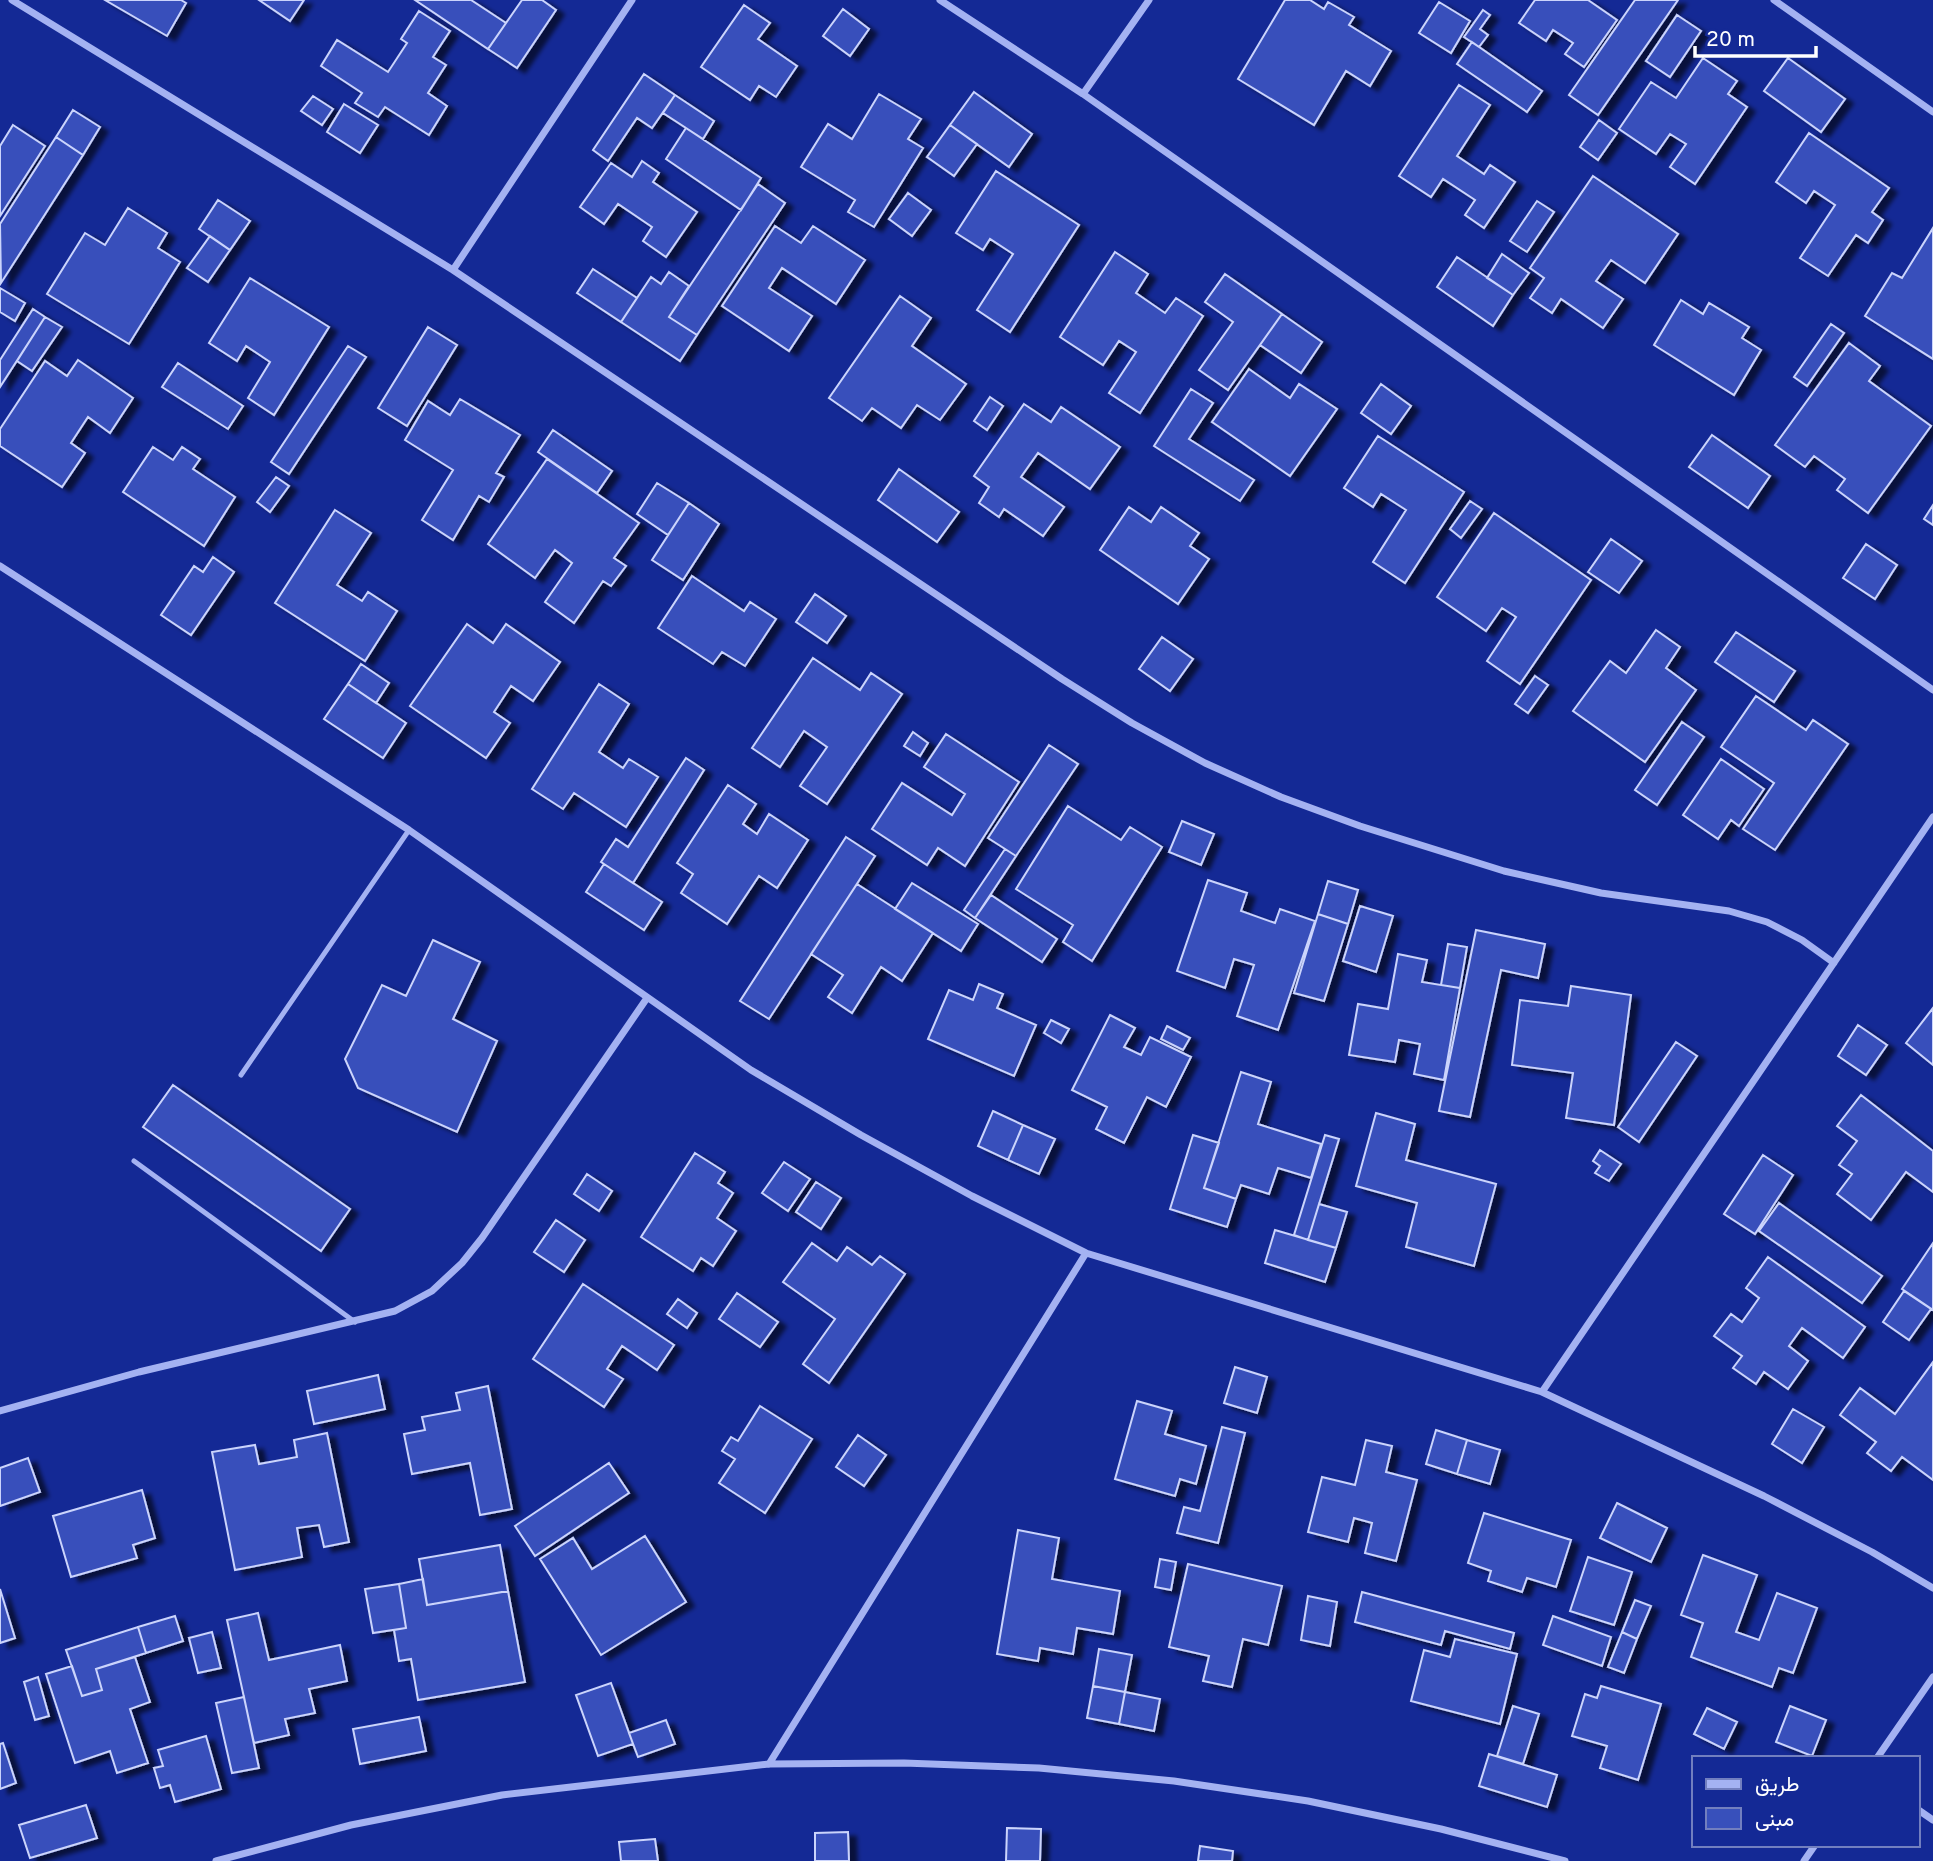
<svg xmlns="http://www.w3.org/2000/svg" width="1933" height="1861" font-family="Overpass,Vazirmatn,sans-serif">
	<style>
		.building { fill: #3850bb; stroke: #cbd4fc; stroke-width: 2; filter: url(#shadow) }
		.lines { fill: none; stroke-linecap: round; stroke-linejoin: round }
		.service { stroke: #a4b2f2; stroke-width: 5 }
		.minor { stroke: #a4b2f2; stroke-width: 7 }
	</style>
	<defs>
		<filter id="shadow"><feDropShadow dx="8" dy="4.5" stdDeviation="2" flood-color="#0009"/></filter>
	</defs>
	<rect width="100%" height="100%" fill="#142995"/>
	<path class="building" d="M105 0H181L186 3 167 36Z
		M259 0H304L290 21Z
		M415 0H471L506 23 488 49Z
		M522 0H542L556 10 517 68 488 49Z
		M1285 0H1310L1324 9 1328 2 1354 17 1349 25 1391 51 1370 86 1346 71 1314 125 1238 79Z
		M1535 0H1588L1617 20 1584 67 1565 54 1573 43 1553 30 1546 41 1519 23Z
		M1635 0H1678L1598 115 1569 95Z
		M1439 2 1470 21 1451 53 1419 33Z
		M744 5 770 23 758 39 797 66 776 97 759 86 750 100 701 67Z
		M843 9 869 29 850 56 823 36Z
		M1483 10 1490 15 1480 29 1488 35 1479 47 1464 37Z
		M419 11 450 31 433 57 446 65 428 93 447 106 429 135 385 107 378 117 355 103 362 93 321 66 337 40 388 72 407 43 401 39Z
		M1677 15 1701 31 1670 77 1646 61Z
		M1472 42 1542 91 1527 112 1457 64Z
		M1703 58 1737 81 1728 94 1747 107 1695 184 1670 167 1686 144 1670 134 1656 154 1619 129 1651 82 1676 98Z
		M1788 58 1845 99 1821 132 1764 91Z
		M644 74 675 95 652 128 637 118 608 161 593 150Z
		M1459 85 1490 105 1457 156 1484 174 1490 165 1515 182 1484 228 1465 215 1475 200 1443 179 1431 197 1399 176Z
		M974 92 1032 134 1009 167 950 125Z
		M879 94 921 119 908 139 923 148 874 227 848 212 855 200 801 167 828 124 852 139Z
		M675 95 714 121 703 139 663 113Z
		M313 96 333 109 322 125 301 111Z
		M344 104 378 125 360 153 327 132Z
		M73 110 100 127 83 155 56 137Z
		M1599 120 1617 133 1598 160 1580 147Z
		M13 125 45 146 0 216V146Z
		M950 125 977 144 954 176 927 157Z
		M686 128 761 178 741 210 666 159Z
		M1809 133 1889 188 1872 212 1883 220 1868 243 1856 235 1828 276 1800 258 1835 205 1814 191 1806 203 1776 182Z
		M56 137 83 155 1 283 0 224Z
		M642 161 659 173 653 182 697 212 666 257 643 241 652 227 618 204 604 224 580 207 611 163 632 177Z
		M996 171 1079 225 1010 332 977 310 1013 254 990 239 983 250 956 233Z
		M1593 176 1678 234 1645 283 1611 260 1596 281 1623 299 1603 328 1561 299 1552 313 1530 298 1544 278 1530 268Z
		M758 184 785 203 697 335 669 317Z
		M908 193 931 210 912 236 889 219Z
		M218 200 250 221 230 250 199 229Z
		M1537 201 1554 212 1527 252 1510 241Z
		M128 208 167 233 158 248 180 262 129 344 47 294 85 233 105 245Z
		M775 226 801 243 813 226 865 260 836 304 782 268 769 288 812 316 789 351 722 306Z
		M1933 228V359L1865 316 1892 273 1902 278Z
		M210 236 230 250 208 282 187 268Z
		M1115 252 1148 274 1136 293 1165 313 1176 298 1203 316 1140 413 1109 393 1136 352 1119 341 1103 365 1060 337Z
		M1502 254 1529 273 1513 295 1487 278Z
		M1457 257 1513 295 1493 326 1437 287Z
		M593 269 637 298 621 322 577 293Z
		M669 272 689 286 669 317 697 335 680 361 621 322 651 277 661 284Z
		M1225 274 1282 314 1228 390 1199 370 1233 322 1205 302Z
		M250 278 329 327 274 415 248 398 270 362 246 346 237 361 209 343Z
		M0 288 25 303 15 321 0 312Z
		M900 296 931 318 912 346 966 384 940 420 917 405 901 428 872 408 862 421 829 398Z
		M1681 300 1703 314 1709 303 1749 327 1742 338 1761 350 1734 395 1654 345Z
		M33 309 45 317 0 387V360Z
		M1282 314 1322 342 1301 373 1260 345Z
		M45 317 62 327 32 371 17 361Z
		M1831 324 1844 333 1807 386 1794 377Z
		M428 327 457 345 407 426 378 408Z
		M1849 343 1880 366 1869 381 1931 426 1868 513 1837 490 1845 479 1814 456 1805 467 1775 445Z
		M348 346 366 357 289 474 271 462Z
		M78 360 133 398 110 433 88 417 71 443 85 453 62 487 0 446V429L45 361 67 376Z
		M178 363 243 406 228 429 162 387Z
		M1249 369 1290 398 1299 384 1337 409 1290 476 1212 422Z
		M1381 384 1411 406 1391 434 1361 413Z
		M1191 389 1213 403 1189 439 1254 480 1240 501 1154 446Z
		M990 397 1003 406 987 430 974 421Z
		M460 399 520 435 496 473 504 477 489 502 479 496 453 540 422 520 453 470 405 440 428 401 450 415Z
		M1024 404 1051 422 1061 407 1120 447 1090 489 1038 453 1021 477 1064 507 1043 536 1004 509 999 517 979 503 989 487 974 476Z
		M553 430 612 471 597 493 538 452Z
		M1712 435 1770 476 1748 508 1689 467Z
		M1378 436 1464 492 1405 583 1373 562 1406 510 1381 494 1373 507 1344 488Z
		M153 447 173 460 182 447 200 459 193 469 235 497 204 546 123 492Z
		M547 459 639 523 614 558 626 566 611 586 603 581 574 623 545 602 572 563 555 550 535 578 488 544Z
		M899 469 959 512 937 542 878 500Z
		M276 477 289 486 270 512 257 502Z
		M657 483 689 503 668 535 637 514Z
		M1470 501 1482 509 1461 538 1450 529Z
		M689 503 719 524 683 580 652 560Z
		M1933 505V525L1924 519Z
		M1129 507 1151 522 1161 507 1199 533 1190 546 1209 559 1178 604 1100 550Z
		M335 510 371 533 337 585 362 601 368 592 397 611 365 661 275 603Z
		M1494 513 1591 580 1520 684 1487 661 1516 617 1502 608 1486 631 1437 597Z
		M1611 539 1642 561 1619 593 1588 572Z
		M1866 544 1897 565 1875 599 1843 578Z
		M213 557 234 572 191 635 161 615 194 566 203 572Z
		M692 576 744 611 750 602 776 619 745 666 722 652 713 664 658 628Z
		M815 594 846 616 827 643 796 622Z
		M467 624 493 643 506 624 560 662 533 701 511 686 494 712 510 723 486 758 410 706Z
		M1656 630 1680 647 1666 668 1696 690 1645 762 1573 711 1610 661 1626 673Z
		M1736 632 1795 671 1774 702 1715 662Z
		M1162 637 1193 659 1170 691 1139 669Z
		M813 658 860 690 871 673 902 694 827 804 800 786 827 747 804 731 780 767 752 748Z
		M361 664 389 683 376 703 348 684Z
		M1535 676 1548 685 1528 713 1515 704Z
		M348 684 406 723 383 758 324 719Z
		M599 684 629 704 599 752 623 768 629 759 658 777 626 827 574 793 563 809 532 789Z
		M1756 696 1806 730 1813 720 1848 744 1775 850 1743 829 1774 783 1721 747Z
		M1682 722 1704 737 1657 805 1635 790Z
		M913 732 928 743 920 756 904 746Z
		M946 734 1019 782 965 866 938 848 927 865 872 829 902 783 952 815 965 794 924 767Z
		M1049 745 1078 764 1016 856 988 838Z
		M686 758 704 770 633 883 601 862 616 839 628 847Z
		M1721 759 1764 789 1739 826 1731 820 1718 839 1683 815Z
		M728 785 756 804 743 824 757 834 769 814 808 840 777 888 759 876 727 924 681 893 693 874 677 863Z
		M1068 806 1121 840 1130 827 1162 847 1092 961 1063 942 1073 925 1016 889Z
		M1182 821 1214 834 1201 865 1169 852Z
		M846 837 875 856 769 1019 740 1001Z
		M1005 849 1016 856 975 918 964 910Z
		M604 864 662 902 644 930 586 892Z
		M1208 880 1247 893 1241 911 1275 923 1280 909 1315 921 1278 1030 1237 1016 1254 965 1234 959 1225 988 1177 971Z
		M1328 881 1358 890 1348 924 1318 914Z
		M912 883 978 924 961 951 895 909Z
		M857 884 933 933 902 981 881 967 852 1013 828 997 843 975 811 954Z
		M991 895 1057 939 1042 962 975 918Z
		M1360 906 1393 916 1376 972 1343 961Z
		M1318 914 1348 924 1324 1001 1294 993Z
		M1476 930 1545 944 1538 978 1501 970 1470 1117 1439 1111Z
		M433 940 480 962 453 1019 497 1041 457 1132 358 1088 345 1059 382 985 406 996Z
		M1448 944 1467 947 1460 988 1441 985Z
		M1398 954 1427 960 1422 982 1460 988 1444 1080 1414 1074 1420 1044 1399 1040 1395 1062 1349 1055 1358 1004 1388 1009Z
		M979 984 1003 994 997 1008 1036 1025 1014 1076 928 1039 949 990 973 1000Z
		M1571 986 1631 995 1614 1125 1566 1118 1573 1073 1512 1065 1520 1000 1568 1006Z
		M1933 1008V1065L1906 1043Z
		M1110 1015 1135 1028 1124 1047 1141 1055 1150 1037 1191 1057 1166 1107 1147 1097 1124 1143 1096 1129 1107 1107 1072 1090Z
		M1051 1020 1069 1029 1061 1043 1044 1033Z
		M1858 1025 1887 1045 1866 1075 1838 1056Z
		M1167 1026 1190 1038 1183 1050 1161 1039Z
		M1676 1042 1697 1056 1639 1142 1618 1127Z
		M1241 1072 1271 1082 1258 1124 1321 1144 1311 1178 1278 1168 1269 1194 1241 1185 1236 1199 1204 1188Z
		M173 1085 350 1209 321 1251 143 1127Z
		M1861 1095 1933 1151V1192L1906 1172 1871 1220 1837 1194 1852 1174 1839 1165 1857 1141 1837 1126Z
		M993 1111 1023 1125 1008 1160 978 1146Z
		M1376 1113 1415 1124 1406 1160 1496 1184 1474 1266 1406 1247 1417 1203 1356 1186Z
		M1023 1125 1055 1139 1039 1174 1008 1160Z
		M1193 1135 1219 1143 1204 1188 1236 1199 1227 1227 1170 1209Z
		M1325 1135 1339 1139 1308 1240 1294 1235Z
		M1600 1150 1621 1164 1609 1181 1595 1173 1600 1166 1593 1161Z
		M695 1153 725 1172 718 1183 733 1193 717 1218 736 1231 713 1266 701 1258 693 1271 641 1237Z
		M1763 1155 1793 1175 1755 1234 1724 1214Z
		M784 1162 810 1179 788 1211 762 1193Z
		M587 1174 612 1191 599 1211 574 1194Z
		M816 1182 841 1198 821 1229 796 1212Z
		M1779 1203 1882 1276 1862 1303 1759 1231Z
		M1319 1204 1347 1212 1336 1248 1308 1240Z
		M556 1220 585 1240 564 1272 534 1252Z
		M1275 1230 1336 1248 1325 1282 1265 1263Z
		M812 1243 837 1261 847 1247 872 1265 880 1256 905 1274 829 1383 803 1364 835 1319 783 1282Z
		M1933 1243V1310L1902 1289Z
		M1768 1257 1865 1327 1843 1358 1802 1328 1789 1346 1808 1361 1788 1389 1764 1372 1756 1384 1733 1368 1742 1356 1714 1336 1731 1314 1742 1322 1759 1298 1746 1288Z
		M583 1284 674 1345 657 1370 622 1346 607 1369 623 1379 604 1407 533 1359Z
		M1904 1291 1931 1309 1909 1340 1883 1322Z
		M737 1293 778 1322 760 1347 719 1319Z
		M678 1299 697 1313 687 1328 667 1314Z
		M1933 1362V1480L1902 1457 1891 1471 1867 1453 1876 1442 1840 1415 1860 1388 1895 1414Z
		M1235 1367 1267 1377 1257 1413 1224 1403Z
		M378 1375 385 1409 314 1424 307 1391Z
		M488 1386 512 1509 480 1515 470 1463 412 1474 404 1434 425 1430 422 1417 460 1410 456 1393Z
		M1137 1401 1172 1411 1165 1434 1206 1446 1196 1484 1180 1479 1175 1496 1115 1479Z
		M760 1406 812 1439 765 1513 719 1483 735 1459 722 1451 731 1437 738 1441Z
		M1793 1409 1824 1427 1802 1463 1772 1444Z
		M1222 1427 1245 1433 1218 1543 1177 1533 1184 1507 1200 1511Z
		M1436 1430 1467 1440 1457 1474 1426 1464Z
		M327 1433 349 1542 324 1547 319 1525 297 1528 302 1557 235 1570 212 1452 255 1445 259 1464 297 1457 294 1440Z
		M858 1435 886 1455 864 1486 836 1467Z
		M1366 1440 1392 1446 1386 1472 1417 1480 1396 1561 1365 1553 1372 1523 1354 1518 1348 1542 1308 1532 1322 1477 1355 1485Z
		M1467 1440 1500 1450 1490 1484 1457 1474Z
		M28 1458 40 1492 0 1506V1468Z
		M609 1463 629 1493 535 1556 515 1526Z
		M142 1490 155 1538 133 1545 137 1558 71 1577 53 1516Z
		M1617 1503 1667 1528 1651 1562 1600 1538Z
		M1484 1513 1571 1540 1556 1587 1527 1578 1522 1592 1488 1581 1491 1571 1468 1563Z
		M1018 1530 1059 1538 1052 1579 1120 1591 1113 1634 1077 1628 1073 1654 1040 1648 1038 1661 997 1654Z
		M645 1536 686 1602 601 1655 540 1559 573 1538 592 1569Z
		M500 1545 508 1591 427 1605 419 1559Z
		M1703 1555 1757 1575 1736 1632 1759 1640 1777 1593 1817 1608 1793 1673 1779 1668 1772 1687 1691 1657 1703 1623 1681 1615Z
		M1588 1557 1632 1572 1614 1625 1570 1611Z
		M1160 1559 1176 1562 1171 1590 1155 1587Z
		M1188 1564 1282 1586 1268 1645 1243 1639 1232 1687 1203 1681 1209 1656 1169 1647Z
		M423 1579 427 1605 508 1591 525 1682 418 1700 411 1659 399 1661 394 1630 406 1628 399 1584Z
		M399 1584 406 1628 373 1633 365 1589Z
		M0 1589 15 1638 0 1643Z
		M1362 1592 1514 1633 1510 1649 1445 1631 1441 1645 1355 1622Z
		M1308 1596 1337 1602 1330 1646 1301 1640Z
		M1635 1600 1651 1606 1637 1639 1622 1632Z
		M258 1613 269 1660 340 1645 347 1681 309 1689 315 1713 285 1719 289 1735 254 1743 227 1620Z
		M175 1616 183 1641 146 1653 138 1627Z
		M1553 1616 1611 1637 1602 1666 1543 1645Z
		M138 1627 146 1653 96 1669 102 1690 82 1696 66 1650Z
		M212 1632 221 1668 198 1673 189 1638Z
		M1622 1632 1637 1639 1624 1673 1608 1667Z
		M1455 1639 1517 1654 1500 1724 1411 1701 1424 1650 1450 1657Z
		M1099 1649 1132 1655 1125 1692 1093 1686Z
		M135 1657 150 1702 130 1709 148 1763 117 1773 110 1751 75 1763 46 1674 72 1666 82 1696 102 1690 96 1669Z
		M38 1677 49 1716 35 1720 24 1682Z
		M611 1683 633 1744 598 1756 576 1695Z
		M1093 1686 1125 1692 1119 1724 1087 1718Z
		M1601 1686 1661 1704 1638 1780 1600 1768 1607 1746 1572 1736 1585 1694 1597 1698Z
		M1125 1692 1160 1699 1154 1731 1119 1724Z
		M244 1697 259 1768 232 1773 216 1703Z
		M1513 1706 1539 1714 1523 1764 1497 1756Z
		M1790 1706 1826 1720 1812 1756 1776 1742Z
		M1707 1708 1737 1722 1724 1749 1694 1734Z
		M419 1717 426 1751 360 1764 353 1729Z
		M666 1720 675 1744 638 1757 629 1733Z
		M206 1736 221 1789 175 1802 170 1785 160 1788 154 1768 163 1766 158 1750Z
		M3 1743 16 1783 0 1789V1744Z
		M1489 1754 1557 1775 1547 1807 1479 1786Z
		M86 1805 97 1838 30 1858 19 1825Z
		M1007 1828 1041 1829 1040 1861H1006Z
		M848 1832 849 1861H815V1833Z
		M655 1839 658 1861H621L619 1842Z
		M1200 1846 1233 1851 1232 1861H1198Z"/>
	<g class="lines">
		<path class="service" d="M241 1075 409 830
			M134 1161 355 1322"/>
		<path class="minor" d="M12 0 453 270 1062 679 1132 723 1205 763 1281 797 1360 826 1504 871 1601 893 1729 911 1767 922 1802 940 1834 963
			M940 0 1083 94 1933 690
			M1774 0 1933 112
			M1083 94 1149 0
			M453 270 632 0
			M0 566 409 830 751 1070 861 1135 972 1196 1086 1253 1542 1392 1764 1496 1872 1552 1933 1588
			M1542 1392 1933 817
			M0 1411 139 1372 395 1311 432 1291 462 1263 482 1238 647 998
			M1877 1758 1933 1677
			M769 1764 1086 1253
			M1917 1809 1933 1820
			M216 1861 351 1825 502 1795 769 1764 904 1763 1039 1768 1174 1781 1308 1801 1441 1829 1565 1861
			M1804 1861 1815 1845"/>
	</g>
	<rect x="1692" y="1756" width="228" height="91" fill="#142995" stroke="#727fbf" stroke-width="2"/>
	<rect x="1706" y="1779" width="35" height="10" fill="#a4b2f2" stroke="#727fbf" stroke-width="2"/>
	<text x="1755" y="1791" font-size="21" fill="#ffffff">طريق</text>
	<rect x="1706" y="1808" width="35" height="21" fill="#3850bb" stroke="#727fbf" stroke-width="2"/>
	<text x="1755" y="1826" font-size="21" fill="#ffffff">مبنى</text>
	<path d="M1695 46v10h121v-10" fill="none" stroke="#ffffff" stroke-width="3.5"/>
	<text x="1706" y="46" font-size="21" fill="#ffffff" stroke="#142995" stroke-width="5" paint-order="stroke">20 m</text>
</svg>
